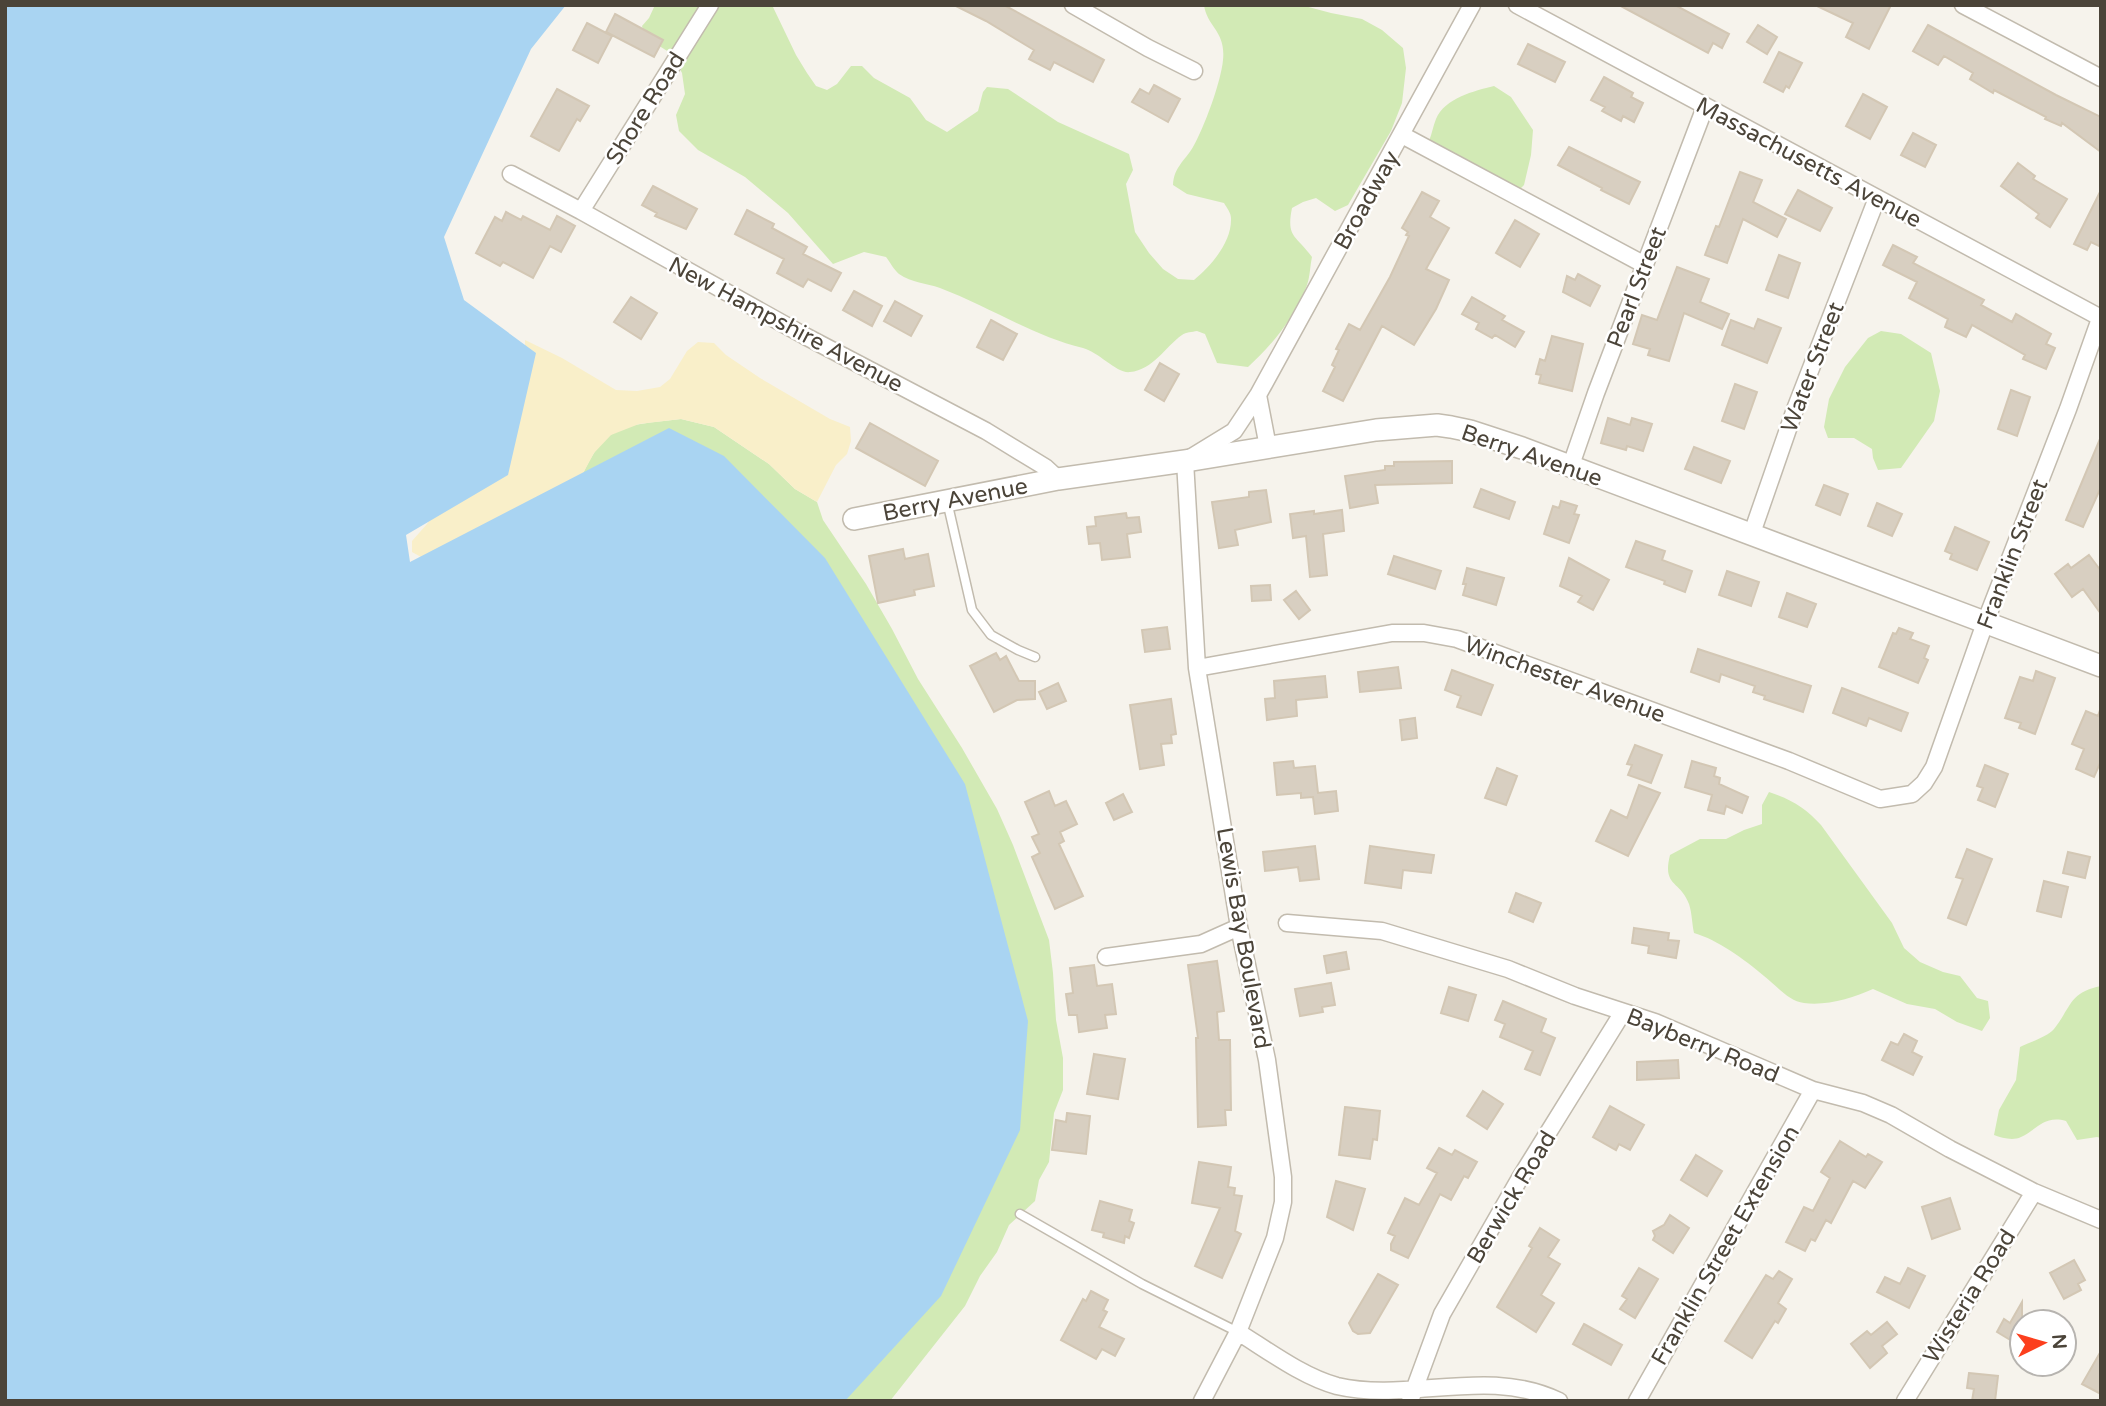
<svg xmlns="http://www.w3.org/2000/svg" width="2106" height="1406" font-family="'Varela Round',sans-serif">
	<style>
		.green { fill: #d2eab5 }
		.sand { fill: #f9efc9 }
		.water { fill: #a9d4f2 }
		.building { fill: #d8cfc1; stroke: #d3c7b4; stroke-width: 2 }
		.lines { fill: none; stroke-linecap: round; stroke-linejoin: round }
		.service-casing { stroke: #c2bbae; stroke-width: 11 }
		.minor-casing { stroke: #c2bbae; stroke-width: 19 }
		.tertiary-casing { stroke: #c2bbae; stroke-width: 24 }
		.service { stroke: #fff; stroke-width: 8 }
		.minor { stroke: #fff; stroke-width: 16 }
		.tertiary { stroke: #fff; stroke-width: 21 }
		.labels { text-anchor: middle; stroke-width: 5; stroke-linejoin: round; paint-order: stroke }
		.street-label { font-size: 23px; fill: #4b4439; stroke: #fff }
	</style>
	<rect width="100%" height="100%" fill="#f6f3ec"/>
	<path class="green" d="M655 5H772L796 55 807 73 816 86 827 90 837 84 851 66H862L874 78 910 98 926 120 947 132 978 111 983 92 987 87 1008 89 1058 122 1129 154 1133 170 1126 184 1135 232 1149 253 1163 269 1178 279 1194 280C1211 266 1232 242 1231 218 1231 213 1227 208 1224 203L1187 194 1173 185C1174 167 1184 162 1193 147 1204 128 1221 82 1223 60 1226 31 1207 27 1204 5H1301L1331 13 1362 19 1382 30 1403 48 1406 68 1402 103 1391 131 1348 205 1335 211 1316 198 1303 202 1292 208C1286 238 1296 235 1312 257 1310 266 1310 277 1307 285 1295 317 1273 344 1248 367L1217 363 1205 334 1197 331C1192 332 1186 332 1182 335 1165 347 1153 370 1130 372 1117 374 1099 352 1083 348 1033 336 988 306 940 288 926 283 912 283 899 274 894 270 890 262 886 257L864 252 833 264 788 213 745 177 698 150 679 131 676 115 685 94 682 73 672 54 645 37 642 26 649 18Z
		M1494 86 1511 97 1533 130 1531 155 1524 185 1518 191 1429 141C1432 134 1433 126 1436 119 1445 98 1474 91 1494 86Z
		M1881 331 1901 334 1931 353 1940 391 1934 421 1901 468 1878 470 1873 458 1872 449 1854 438H1828L1824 427 1829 399 1845 367 1868 338Z
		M681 419 714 427 769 464 795 489 817 502 823 520 866 584 892 629 918 679 962 748 997 809 1013 845 1049 940 1053 973 1056 1020 1063 1058V1090L1054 1113 1049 1162 1039 1180 1035 1201 1009 1225 997 1252 980 1276 965 1306 890 1401H746L580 479C588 464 596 444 612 434 631 422 659 422 681 419Z
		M1769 792C1791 799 1806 808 1821 825L1892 923 1904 948 1920 962 1943 972 1960 976 1977 998 1988 1001 1990 1018 1982 1031 1957 1022 1935 1009 1907 1004 1873 989C1853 998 1827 1006 1804 1003 1788 1001 1776 985 1764 976 1744 959 1718 940 1694 933 1692 924 1692 913 1689 904 1680 880 1662 887 1670 855L1700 839H1726L1744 830 1762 824V805Z
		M2101 986V1138L2097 1137 2077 1140 2066 1121C2044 1115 2038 1129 2021 1137 2013 1141 2002 1138 1994 1135L1999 1110 2016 1080 2020 1047C2030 1042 2047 1037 2054 1029 2071 1008 2069 992 2101 986Z"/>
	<path class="sand" d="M525 340 562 358 616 390 637 391 660 387 670 379 687 351 698 342 714 343 726 355 760 378 830 419 850 427 851 441 847 454 836 465 817 502 795 489 769 464 714 427 681 419 639 424 611 435 594 453 580 479 421 557 412 552V541L427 524 525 365Z"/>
	<path class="water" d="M5 5H566L531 49 444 237 464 300 536 353 508 475 406 535 410 562 669 428 724 456 825 558 965 784 1028 1021 1020 1130 941 1296 845 1401H5Z"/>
	<path class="building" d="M954 5H1004L1104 60 1093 82 1054 62 1050 70 1029 59 1034 50 986 21Z
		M1619 5H1675L1729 34 1722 48 1713 43 1708 53Z
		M1815 5H1891L1869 49 1846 37 1853 23Z
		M615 14 663 40 654 57 606 32Z
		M587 23 612 36 598 63 573 50Z
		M1758 25 1777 37 1767 54 1747 42Z
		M1928 25 2056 95 2101 117V152L2062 123 2061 126 2045 119 2046 117 1994 90 1993 93 1970 79 1973 73 1944 56 1938 65 1913 51Z
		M1528 44 1565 62 1555 82 1518 64Z
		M1779 52 1802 63 1789 88 1786 86 1783 92 1764 82Z
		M1604 77 1633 93 1631 97 1643 103 1634 122 1623 116 1621 121 1602 111 1605 107 1591 100Z
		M1154 85 1180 99 1168 122 1132 102 1140 89 1149 94Z
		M557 89 589 106 580 121 577 119 559 151 531 136Z
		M1863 94 1887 107 1870 139 1846 126Z
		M1913 133 1936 145 1925 167 1901 155Z
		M1569 147 1640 182 1629 204 1601 190 1602 188 1558 165Z
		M2018 163 2035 176 2033 179 2067 199 2050 227 2036 218 2039 214 2001 186Z
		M1740 172 1762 180 1753 202 1786 219 1777 237 1743 219 1727 263 1705 255 1716 226 1719 227Z
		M653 186 697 209 686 229 655 216 657 213 642 205Z
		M1798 190 1832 208 1820 231 1785 214Z
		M2101 190V247L2091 242 2087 250 2074 244Z
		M1422 192 1439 201 1430 217 1449 228 1426 269 1449 280 1436 309 1414 345 1382 326 1343 401 1323 391 1335 367 1332 365 1339 350 1336 349 1349 324 1360 330 1390 277 1409 236 1406 235 1408 232 1402 228Z
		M747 210 774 224 772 228 807 247 803 254 841 273 831 291 808 279 803 287 777 273 784 259 735 234Z
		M506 212 521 220 523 216 550 230 557 216 575 226 561 252 550 246 533 278 503 262 500 266 476 253 495 217 502 221Z
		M1515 220 1539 234 1520 267 1496 253Z
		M1893 245 1917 257 1913 263 1984 300 1981 305 2012 322 2016 314 2051 334 2046 344 2055 348 2046 369 2023 359 2025 355 1972 325 1966 337 1945 327 1948 319 1909 298 1917 282 1883 265Z
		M1779 255 1800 263 1788 298 1766 290Z
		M1677 267 1709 279 1700 302 1729 314 1722 329 1684 313 1669 361 1648 355 1650 349 1633 344 1642 315 1657 320Z
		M1578 274 1600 286 1590 306 1563 292 1567 276 1575 280Z
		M854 291 882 306 872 326 843 310Z
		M631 297 657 313 641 339 614 322Z
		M1472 297 1505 316 1502 320 1524 332 1515 347 1495 335 1492 338 1476 329 1479 323 1462 314Z
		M895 301 922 316 911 336 884 321Z
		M1758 319 1781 328 1767 363 1722 345 1731 320 1754 329Z
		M991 320 1017 334 1003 360 977 347Z
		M1552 336 1583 344 1572 391 1539 383 1541 375 1536 374 1540 359 1545 361Z
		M1160 363 1179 374 1164 401 1145 390Z
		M1735 384 1757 392 1744 429 1722 421Z
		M2011 390 2030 397 2017 436 1998 429Z
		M1608 418 1630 425 1632 418 1652 424 1643 451 1627 446 1626 450 1601 443Z
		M870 423 938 461 925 486 856 448Z
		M2100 439 2101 487 2083 527 2066 520Z
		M1694 447 1730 461 1721 483 1685 469Z
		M1452 461V483L1375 485 1378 503 1350 508 1345 476 1385 470V466H1394V462Z
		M1824 485 1848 494 1840 515 1816 505Z
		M1481 489 1515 502 1509 519 1474 507Z
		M1266 490 1271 522 1235 530 1238 545 1219 548 1212 502 1249 497V492Z
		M1561 501 1577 506 1574 514 1579 515 1569 543 1544 534 1553 506 1559 508Z
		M1877 503 1902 514 1892 536 1868 526Z
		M1342 510 1344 531 1323 534 1327 575 1310 577 1306 536 1293 538 1290 514 1314 511V514Z
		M1126 513 1127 518 1139 517 1141 532 1127 534 1130 557 1102 560 1100 543 1089 544 1087 527 1096 526 1095 517Z
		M1955 527 1989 542 1977 570 1950 559 1952 554 1945 551Z
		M1636 541 1665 551 1662 560 1692 571 1685 592 1664 584 1665 581 1626 567Z
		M903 549 905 559 928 554 934 586 914 590 915 595 878 603 869 556Z
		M2089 555 2101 571V614L2083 589 2072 597 2055 574 2068 564 2071 568Z
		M1394 556 1441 571 1435 589 1388 574Z
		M1569 558 1609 580 1593 610 1578 602 1582 596 1560 586Z
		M1467 568 1504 578 1496 605 1463 595 1466 584H1463Z
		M1727 571 1759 582 1751 606 1719 595Z
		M1270 585 1271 600 1252 601 1251 586Z
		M1296 591 1310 610 1299 619 1284 600Z
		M1787 593 1816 604 1807 627 1779 617Z
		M1167 627 1170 649 1145 652 1142 630Z
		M1899 628 1913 633 1910 639 1929 646 1924 658 1928 660 1918 683 1879 667 1893 633 1896 634Z
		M1698 649 1811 686 1803 712 1764 699 1765 696 1753 692 1755 686 1721 674 1719 682 1691 672Z
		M996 653 1000 660 1006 656 1019 681H1035V699L1017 700 994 712 970 666Z
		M1398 667 1401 688 1360 692 1358 672Z
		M1452 670 1493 685 1481 715 1457 707 1461 696 1445 690Z
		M2036 671 2055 678 2035 734 2019 728 2021 723 2005 718 2020 677 2033 681Z
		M1325 676 1327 697 1296 700 1297 716 1267 720 1265 699 1275 698 1274 681Z
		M1058 683 1066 701 1047 709 1039 692Z
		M1842 688 1908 713 1901 731 1869 718 1866 726 1833 713Z
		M1171 699 1176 734 1171 735 1172 743 1161 744 1164 765 1140 769 1130 705Z
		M2100 710 2101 761 2094 777 2076 769 2084 749 2072 744 2086 711 2098 716Z
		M1415 718 1417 738 1402 740 1400 720Z
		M1635 745 1662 755 1651 783 1628 775 1632 765 1627 764Z
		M1293 761 1294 768 1315 766 1318 793 1336 791 1338 811 1315 814 1313 797 1301 798V793L1277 795 1274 763Z
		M1692 761 1716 768 1714 776 1720 778 1719 784 1748 797 1742 813 1726 806 1724 814 1708 810 1712 795 1685 787Z
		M1985 765 2008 774 1995 807 1978 800 1983 788 1977 786Z
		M1497 768 1517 776 1506 805 1485 798Z
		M1639 785 1660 793 1628 856 1596 841 1611 810 1627 818Z
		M1049 791 1055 806 1066 801 1077 824 1060 832 1064 841 1059 844 1083 896 1055 909 1032 857 1040 853 1032 837 1039 834 1025 802Z
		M1123 794 1132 812 1114 820 1106 803Z
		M1315 846 1319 879 1300 881 1298 867 1265 871 1263 852Z
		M1370 846 1434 855 1431 873 1403 870 1401 888 1365 883Z
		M1967 849 1992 859 1966 925 1948 918 1963 879 1956 877Z
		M2068 852 2090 857 2085 878 2063 873Z
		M2044 881 2068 887 2061 917 2037 911Z
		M1516 893 1541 903 1533 922 1509 912Z
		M1634 928 1669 933 1668 940 1679 941 1676 958 1648 953 1649 946 1632 943Z
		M1346 952 1349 969 1327 973 1324 956Z
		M1217 961 1224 1011 1217 1012 1219 1040H1230L1231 1110H1225L1226 1125 1198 1127 1196 1038H1198L1188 965Z
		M1094 965 1097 986 1112 984 1116 1014 1105 1015 1107 1028 1079 1032 1077 1015H1069L1066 994 1073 993 1070 968Z
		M1331 983 1335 1005 1322 1007 1323 1012 1300 1016 1295 989Z
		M1449 987 1476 995 1468 1021 1441 1013Z
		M1503 1001 1546 1019 1541 1032 1555 1038 1540 1075 1525 1069 1533 1051 1500 1037 1505 1024 1495 1020Z
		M1904 1034 1917 1041 1912 1052 1922 1057 1913 1075 1882 1060 1891 1042 1898 1045Z
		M1094 1054 1125 1059 1118 1099 1087 1094Z
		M1678 1060 1679 1078 1637 1080V1062Z
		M1483 1091 1503 1104 1487 1129 1467 1116Z
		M1610 1106 1644 1125 1630 1150 1619 1144 1616 1150 1593 1137Z
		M1345 1107 1380 1111 1377 1140 1373 1139 1370 1159 1339 1155Z
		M1067 1113 1090 1116 1086 1154 1052 1150 1056 1120 1066 1122Z
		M1840 1141 1866 1157 1868 1154 1882 1162 1865 1188 1853 1181 1831 1223 1826 1220 1815 1241 1811 1239 1805 1251 1786 1242 1804 1207 1813 1211 1830 1178 1821 1172Z
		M1439 1148 1452 1155 1455 1150 1477 1162 1468 1178 1464 1176 1451 1200 1440 1194 1408 1258 1391 1250V1244L1395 1236 1388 1233 1405 1198 1419 1205 1437 1173 1427 1168Z
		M1696 1155 1722 1171 1707 1196 1681 1180Z
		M1199 1162 1231 1167 1228 1187 1235 1188 1234 1195 1242 1196 1235 1231 1241 1234 1222 1278 1195 1266 1220 1208 1192 1203Z
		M1336 1181 1365 1189 1353 1230 1327 1217Z
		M1950 1198 1960 1229 1932 1239 1922 1207Z
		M1100 1201 1132 1210 1129 1221 1134 1223 1129 1238 1125 1236 1124 1243 1103 1237 1104 1233 1092 1230Z
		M1670 1215 1689 1228 1673 1253 1653 1240 1655 1236 1653 1231 1664 1225Z
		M1540 1228 1559 1240 1548 1257 1560 1264 1541 1295 1554 1303 1536 1332 1497 1307 1532 1248 1529 1246Z
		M2074 1260 2085 1280 2078 1284 2081 1290 2064 1299 2050 1273Z
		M1639 1268 1658 1279 1635 1318 1620 1309 1627 1299 1622 1296Z
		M1908 1268 1925 1276 1909 1308 1877 1292 1885 1277 1900 1284Z
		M1779 1271 1792 1279 1778 1303 1786 1309 1778 1323 1775 1321 1752 1358 1725 1341 1766 1275 1773 1279Z
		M1378 1274 1398 1285 1370 1333 1358 1334 1353 1331 1349 1323Z
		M1091 1291 1108 1300 1103 1310 1107 1312 1099 1327 1124 1339 1115 1356 1102 1349 1096 1359 1061 1340 1083 1299 1086 1301Z
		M2022 1302V1347L1997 1332 2004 1319 2010 1323Z
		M1887 1322 1897 1334 1882 1346 1887 1353 1870 1368 1851 1344 1867 1331 1871 1335Z
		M1584 1324 1622 1345 1611 1365 1573 1344Z
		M2101 1351V1394L2082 1384Z
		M1969 1373 1998 1376 1995 1401H1972L1974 1389 1967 1388Z"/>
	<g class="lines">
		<g class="service-casing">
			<path id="service" d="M947 501 972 610 991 635 1018 650 1035 657
				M1020 1214 1142 1284 1238 1332"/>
		</g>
		<g class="minor-casing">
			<path id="minor" d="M1073 5 1148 48 1194 71
				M1517 5 2101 318
				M1963 5 2101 78
				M1402 135 1645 265
				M511 174 581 211 805 336 986 431 1045 467 1058 479
				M581 211 710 5
				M1268 447 1258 395 1472 5
				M1570 468 1596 393 1705 107
				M1751 536 1794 412 1877 198
				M1197 668 1392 633H1424L1457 639 1789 761 1880 799 1912 794 1924 783 1934 767 1985 623 2068 409 2101 316
				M1287 923 1382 931 1508 969 1575 996 1655 1022 1813 1090 1863 1103 1891 1115 1950 1149 2034 1192 2101 1220
				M1106 957 1201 944 1239 927
				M1238 1332C1267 1350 1303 1377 1337 1386 1410 1403 1486 1366 1559 1401
				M1202 1401 1238 1332 1275 1238 1283 1202V1177L1267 1060 1239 927 1197 668 1185 461 1234 431 1258 395
				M1410 1401 1442 1314 1520 1178 1623 1012
				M1637 1401 1813 1090
				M1905 1401 2034 1192"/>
		</g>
		<g class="tertiary-casing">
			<path id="tertiary" d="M854 519 1058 479 1185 461 1376 430 1437 425 1451 427 1470 431 1522 448 2101 666"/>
		</g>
		<use href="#service" class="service"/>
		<use href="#minor" class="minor"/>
		<use href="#tertiary" class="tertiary"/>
	</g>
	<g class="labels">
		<g class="street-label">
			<text transform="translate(645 108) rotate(-58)" y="8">Shore Road</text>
			<text transform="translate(1809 162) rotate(28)" y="8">Massachusetts Avenue</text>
			<text transform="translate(1366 200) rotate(-61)" y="8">Broadway</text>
			<text transform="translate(1636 287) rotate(-69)" y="8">Pearl Street</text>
			<text transform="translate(786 324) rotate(28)" y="8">New Hampshire Avenue</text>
			<text transform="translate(1812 367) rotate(-69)" y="8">Water Street</text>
			<text transform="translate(1532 455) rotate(19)" y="8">Berry Avenue</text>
			<text transform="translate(955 499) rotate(-11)" y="8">Berry Avenue</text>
			<text transform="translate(2012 554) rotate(-69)" y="8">Franklin Street</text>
			<text transform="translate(1565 679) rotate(20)" y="8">Winchester Avenue</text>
			<text transform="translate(1244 938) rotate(80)" y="8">Lewis Bay Boulevard</text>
			<text transform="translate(1703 1045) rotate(22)" y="8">Bayberry Road</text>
			<text transform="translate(1511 1197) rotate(-59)" y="8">Berwick Road</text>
			<text transform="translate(1725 1245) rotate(-60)" y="8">Franklin Street Extension</text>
			<text transform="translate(1969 1296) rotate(-58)" y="8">Wisteria Road</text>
		</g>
	</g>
	<rect width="2106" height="1406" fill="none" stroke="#4b4439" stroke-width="14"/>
	<g transform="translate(2043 1343) rotate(85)"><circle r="33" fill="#ffffff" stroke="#b7b4b0" stroke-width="2"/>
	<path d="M0-5L12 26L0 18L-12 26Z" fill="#fc3f1d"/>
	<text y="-10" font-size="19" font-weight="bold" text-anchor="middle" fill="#4b4439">N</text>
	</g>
</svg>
